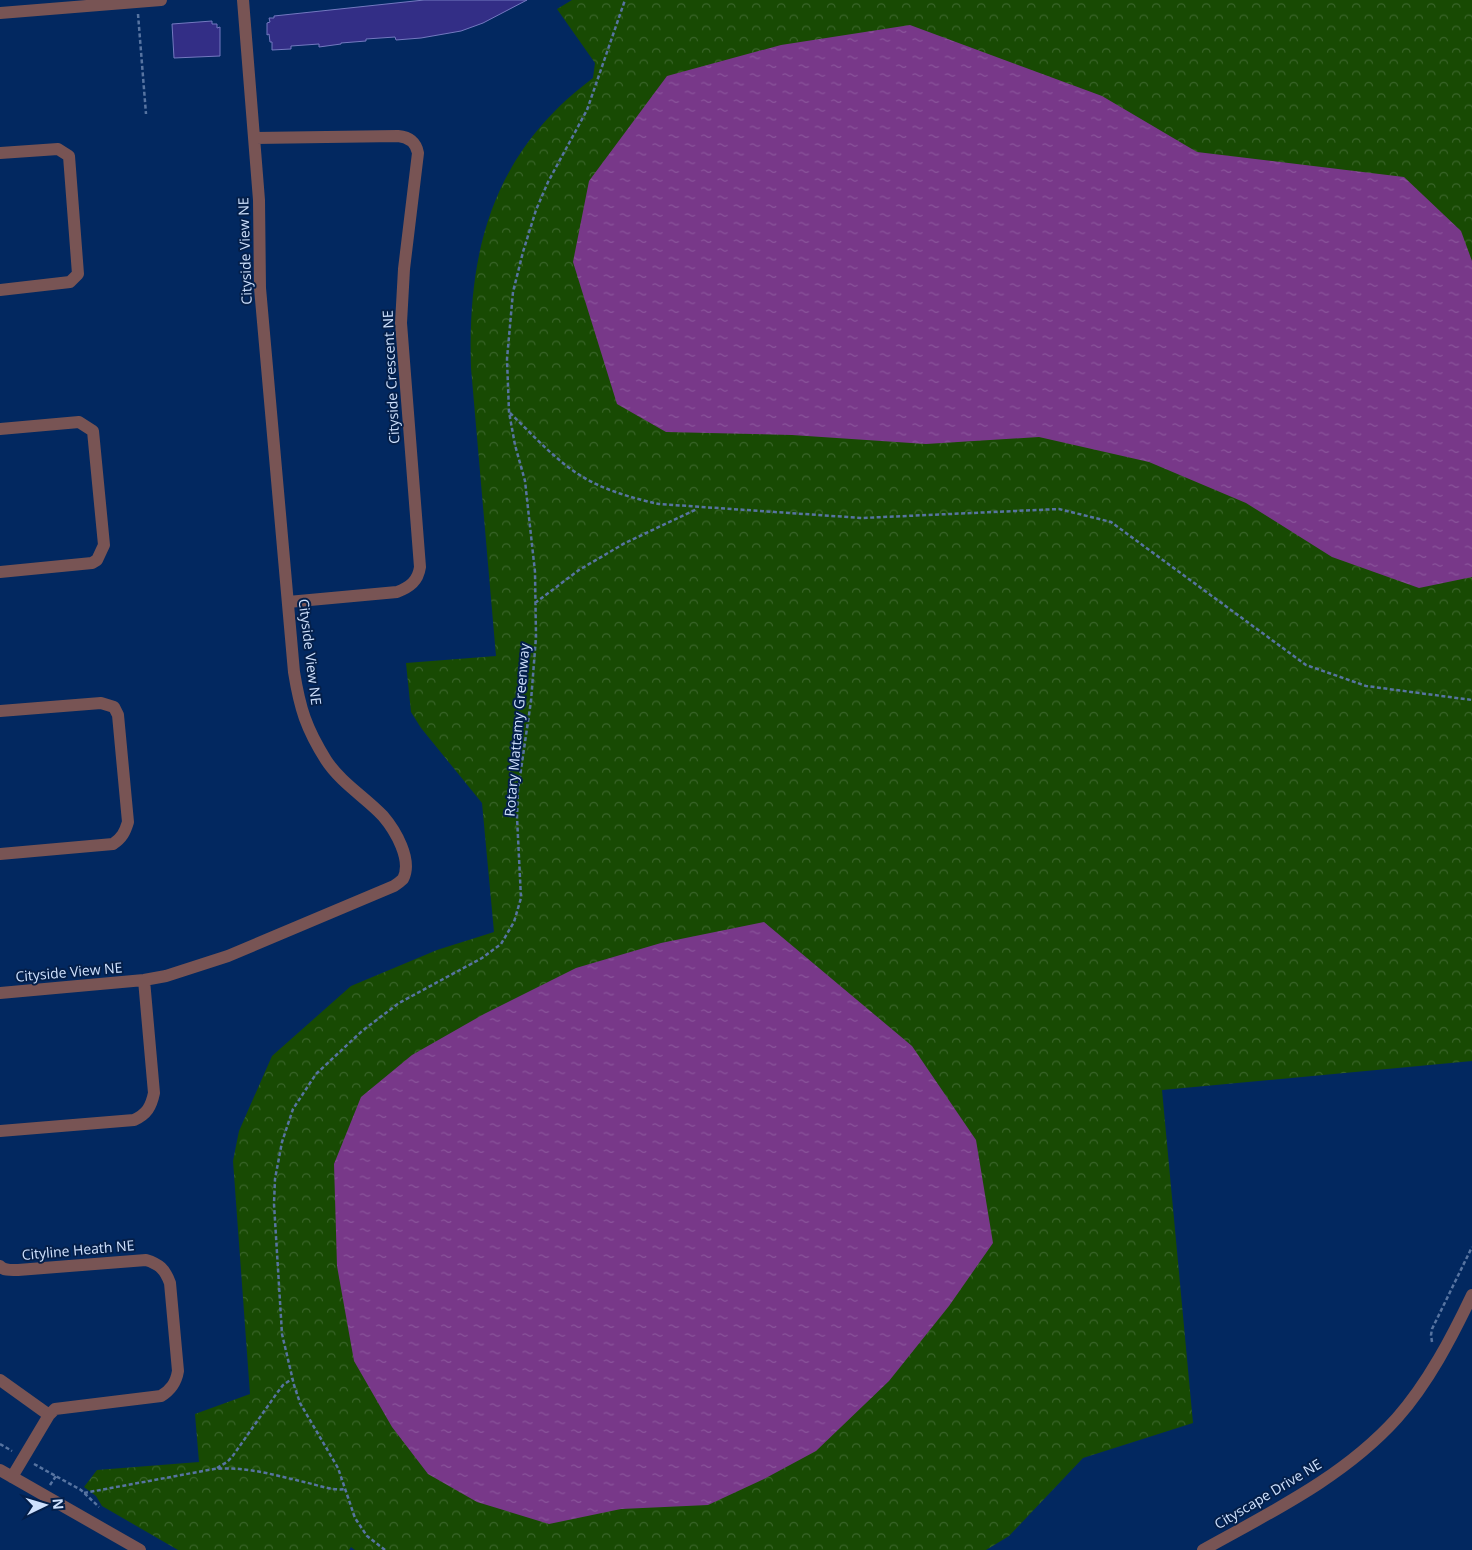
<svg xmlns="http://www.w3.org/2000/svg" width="1472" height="1550" font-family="'Open Sans',sans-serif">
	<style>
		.park { fill: url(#park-crowns) }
		.water { fill: url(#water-ripples) }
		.building { fill: #332e86; stroke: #7379c0 }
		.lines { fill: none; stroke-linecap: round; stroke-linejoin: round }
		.path { stroke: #5774a1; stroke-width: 2.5; stroke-dasharray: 4 2.5; stroke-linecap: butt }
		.minor { stroke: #785454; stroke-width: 12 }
		.labels { text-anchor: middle; stroke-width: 4; stroke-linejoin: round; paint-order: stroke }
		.street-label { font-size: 14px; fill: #cfe1fd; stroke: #041f4a }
	</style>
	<defs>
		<pattern id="park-crowns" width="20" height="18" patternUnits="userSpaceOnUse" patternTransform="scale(1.25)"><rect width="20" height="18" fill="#184a03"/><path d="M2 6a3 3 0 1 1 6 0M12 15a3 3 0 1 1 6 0" fill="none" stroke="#396429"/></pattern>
		<pattern id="water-ripples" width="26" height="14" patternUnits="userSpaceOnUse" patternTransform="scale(1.25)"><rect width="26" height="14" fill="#783889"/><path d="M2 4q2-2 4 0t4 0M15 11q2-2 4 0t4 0" fill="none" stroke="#8a549b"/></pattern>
	</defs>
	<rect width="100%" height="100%" fill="#022860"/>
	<path class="park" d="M572 0H1472V1061L1162 1090 1193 1423 1083 1458 1009 1536 986 1550H355L351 1547 349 1550H178L102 1506 96 1496 84 1487 97 1470 199 1462 195 1414 250 1394 233 1161 239 1131 272 1056 351 986 437 950 494 932 482 803 421 728 411 712 406 663 496 656 471 368C467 248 494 152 593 78L595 63 557 9Z"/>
	<path class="water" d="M910 25 1102 96 1197 152 1404 177 1461 231 1472 261V577L1419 588 1332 557 1246 503 1149 462 1039 437 926 444 792 435 666 432 617 404 573 262 589 181 667 76 781 45Z
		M764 922 912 1046 976 1140 993 1243 949 1306 889 1381 816 1451 764 1479 708 1505 621 1509 549 1524 477 1502 428 1474 392 1427 354 1361 337 1266 334 1164 361 1097 412 1055 484 1014 576 968 661 943Z"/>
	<path class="building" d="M424 0H527L483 23 461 31 421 38 396 40 395 37 366 39V41L341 43V44L319 47V44L291 46V49L272 50V42H270L269 34 267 35V23L270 22 269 18H274V16Z
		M212 21V24H217V28L220 27V56L174 58 172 24Z"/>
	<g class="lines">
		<path class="path" d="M138 14 146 114
			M510 413C532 434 557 462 583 477 604 490 635 499 659 504L862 518 1059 509 1111 522 1306 665 1366 686 1472 700
			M535 603 579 570 625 543 697 509
			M1432 1342 1431 1335 1432 1329 1472 1247
			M0 1444 12 1451
			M34 1464 81 1490 99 1507
			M217 1468 227 1462 232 1457 277 1393 283 1385 292 1379
			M50 1485 56 1476
			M84 1493 214 1469C245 1466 274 1475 304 1482 318 1485 332 1491 346 1489
			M385 1550 367 1536 355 1518 338 1468 300 1403 294 1385 282 1334 274 1204 275 1179 282 1142 293 1109 316 1074 362 1031 399 1003 482 958 501 944 514 922 521 898 517 817 518 790 531 701 536 637 535 572 525 481 515 445 509 412 507 359 513 292 523 252 536 210 548 182 587 110 625 0"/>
		<path class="minor" d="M0 13 161 0
			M255 138 398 136C409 137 416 142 418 153L404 269 401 323 420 567C418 581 410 587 397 592L288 602
			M0 153 58 149 69 156 78 274 70 282 0 290
			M0 429 79 422 93 431 104 545 97 560 92 563 0 572
			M0 711 101 703 114 707 118 715 128 822C125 832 122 838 113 844L0 854
			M0 993 144 980 166 976 228 956 394 886C397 884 401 881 403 879 413 860 395 830 383 816 365 797 341 783 326 760 306 728 300 709 294 672L260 288 259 200 243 0
			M0 1131 134 1120C147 1114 151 1107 154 1093L144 980
			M0 1266C4 1271 12 1270 18 1270L146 1260C159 1264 165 1269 170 1283L178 1371C176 1383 171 1390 161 1396L55 1409 49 1415 12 1477
			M0 1380 49 1415
			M0 1470 140 1550
			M1203 1550C1271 1512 1344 1477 1397 1418 1428 1383 1452 1337 1472 1295"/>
	</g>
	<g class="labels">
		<g class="street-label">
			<text transform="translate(245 251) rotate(-92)" y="5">Cityside View NE</text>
			<text transform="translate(391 377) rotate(-93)" y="5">Cityside Crescent NE</text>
			<text transform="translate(310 652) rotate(83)" y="5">Cityside View NE</text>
			<text transform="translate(517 730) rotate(-85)" y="5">Rotary Mattamy Greenway</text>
			<text transform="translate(69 972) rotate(-5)" y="5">Cityside View NE</text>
			<text transform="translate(78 1250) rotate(-5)" y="5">Cityline Heath NE</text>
			<text transform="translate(1268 1494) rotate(-31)" y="5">Cityscape Drive NE</text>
		</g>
	</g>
	<g transform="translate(45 1505) rotate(85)" stroke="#041f4a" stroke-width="4" paint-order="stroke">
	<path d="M0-4L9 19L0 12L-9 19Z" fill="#cfe1fd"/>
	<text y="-8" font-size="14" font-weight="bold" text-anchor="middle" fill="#cfe1fd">N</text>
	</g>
</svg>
